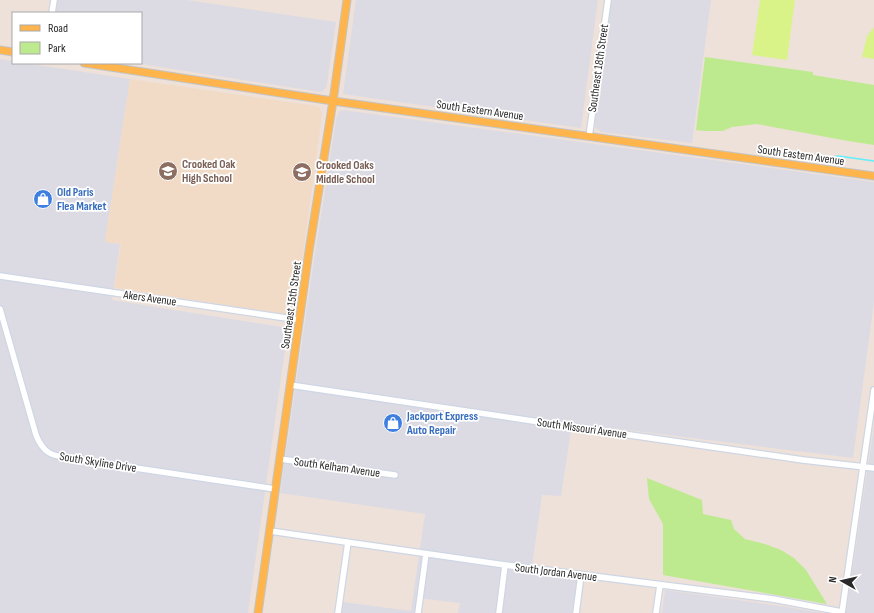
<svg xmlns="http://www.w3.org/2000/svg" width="874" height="613" font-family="'Sofia Sans Condensed',sans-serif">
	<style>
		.industrial { fill: #dcdbe4 }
		.education { fill: #f1dbc6 }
		.green { fill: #beea8f }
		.pitch { fill: #d9f389 }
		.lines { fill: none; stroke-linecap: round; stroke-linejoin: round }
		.stream { stroke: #60eefb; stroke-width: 1.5 }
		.minor-casing { stroke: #ced6e4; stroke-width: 8 }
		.major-casing { stroke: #c3c3c3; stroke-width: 9 }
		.minor { stroke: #fff; stroke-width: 5.5 }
		.major { stroke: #ffb54c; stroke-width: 7 }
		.labels { text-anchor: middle; stroke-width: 3.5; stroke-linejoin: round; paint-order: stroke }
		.street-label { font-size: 12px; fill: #292929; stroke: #fff }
		.education-label { font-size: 12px; font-weight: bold; fill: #785e54; stroke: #fff; text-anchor: start }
		.shop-label { font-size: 12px; font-weight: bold; fill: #366cbe; stroke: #fff; text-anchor: start }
	</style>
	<rect width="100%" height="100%" fill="#ede1d9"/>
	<path class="industrial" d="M57 0H187L336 22 327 84 325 89 322 92 314 91 135 63H141V13H55Z
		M356 0H598L581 128 343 94Z
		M611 0H711L692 143 601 132 595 127 594 121Z
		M0 59 13 61V63H24L130 79 105 242 120 244 112 300 288 328 248 613H0Z
		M343 110 874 182V302L853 458 572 423 561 496 542 495 531 573 577 580 572 613H458L460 603 417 598 414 613H341L343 602 411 611 425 514 280 493 312 273 336 120 339 111Z
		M874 426V613H846Z
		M665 590 787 607 821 613H662Z"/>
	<path class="education" d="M130 79 316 106 320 108 322 114 296 308 293 315 114 288 121 244 105 242Z"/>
	<path class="green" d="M705 57 813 72V75L874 85V145L848 141 757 124 732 127 723 131H706L696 130Z
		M647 478 702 500 703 514 731 520 734 529 745 539 765 544 781 550 794 558 806 570 827 604 663 575V524L649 499Z"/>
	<path class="pitch" d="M760 0H795L787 60 752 55Z
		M874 27V59L862 57 867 36Z"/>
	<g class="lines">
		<path class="stream" d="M831 161 832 157 838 156 874 161"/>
		<g class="minor-casing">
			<path id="minor" d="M52 13 54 0
				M589 137 608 0
				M0 276 300 320
				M0 309 36 435C43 453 52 456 69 458L275 489
				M290 385 533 421 803 460 874 468
				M280 459 395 475
				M270 531 505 565 773 599 842 612
				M338 613 348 542
				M418 613 426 554
				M499 613 505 565
				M576 613 581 575
				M656 613 660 585
				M842 613 874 390"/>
		</g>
		<g class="major-casing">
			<path id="major" d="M0 50 13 52
				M84 63 333 101 874 176
				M258 613 309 251 333 101 347 0"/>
		</g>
		<use href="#minor" class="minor"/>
		<use href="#major" class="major"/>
	</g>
	<defs>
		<g id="school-disc" transform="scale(1)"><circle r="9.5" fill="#8d6e63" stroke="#fff"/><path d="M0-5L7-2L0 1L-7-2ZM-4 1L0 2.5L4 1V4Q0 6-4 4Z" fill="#fff"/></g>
		<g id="shop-disc" transform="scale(1)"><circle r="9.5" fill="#3f7fe0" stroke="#fff"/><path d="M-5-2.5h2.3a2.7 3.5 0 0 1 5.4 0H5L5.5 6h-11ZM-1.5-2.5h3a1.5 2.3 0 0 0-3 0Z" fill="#fff"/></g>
	</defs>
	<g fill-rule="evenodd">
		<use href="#school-disc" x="168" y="171"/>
		<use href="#school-disc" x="302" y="172"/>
		<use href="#shop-disc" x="43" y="199"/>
		<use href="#shop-disc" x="393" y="423"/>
	</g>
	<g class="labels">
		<g class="street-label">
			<text transform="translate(598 68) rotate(-82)" y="4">Southeast 18th Street</text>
			<text transform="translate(480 110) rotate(8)" y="4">South Eastern Avenue</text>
			<text transform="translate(801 155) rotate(8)" y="4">South Eastern Avenue</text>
			<text transform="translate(150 298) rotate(8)" y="4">Akers Avenue</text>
			<text transform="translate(291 305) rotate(-82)" y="4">Southeast 15th Street</text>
			<text transform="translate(582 428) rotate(8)" y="4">South Missouri Avenue</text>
			<text transform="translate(98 462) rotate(9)" y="4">South Skyline Drive</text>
			<text transform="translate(337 467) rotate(8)" y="4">South Kelham Avenue</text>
			<text transform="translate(556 572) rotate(7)" y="4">South Jordan Avenue</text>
		</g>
		<g class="education-label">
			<text x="182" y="168">Crooked Oak<tspan x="182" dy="14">High School</tspan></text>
			<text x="316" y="169">Crooked Oaks<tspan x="316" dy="14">Middle School</tspan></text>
		</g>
		<g class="shop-label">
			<text x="57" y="196">Old Paris<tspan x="57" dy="14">Flea Market</tspan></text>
			<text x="407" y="420">Jackport Express<tspan x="407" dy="14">Auto Repair</tspan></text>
		</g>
	</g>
	<rect x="12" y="12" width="130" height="52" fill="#ffffff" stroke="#a9a9a9"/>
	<rect x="20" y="25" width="20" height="6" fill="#ffb54c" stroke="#a9a9a9"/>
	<text x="48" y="32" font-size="12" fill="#292929">Road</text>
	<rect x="20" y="42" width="20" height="12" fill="#beea8f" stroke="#a9a9a9"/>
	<text x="48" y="52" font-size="12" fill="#292929">Park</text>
	<g transform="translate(842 581) rotate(278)" stroke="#ffffff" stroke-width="3" paint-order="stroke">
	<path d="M0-3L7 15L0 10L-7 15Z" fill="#292929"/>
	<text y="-6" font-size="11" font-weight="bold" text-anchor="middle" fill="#292929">N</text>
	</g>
</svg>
